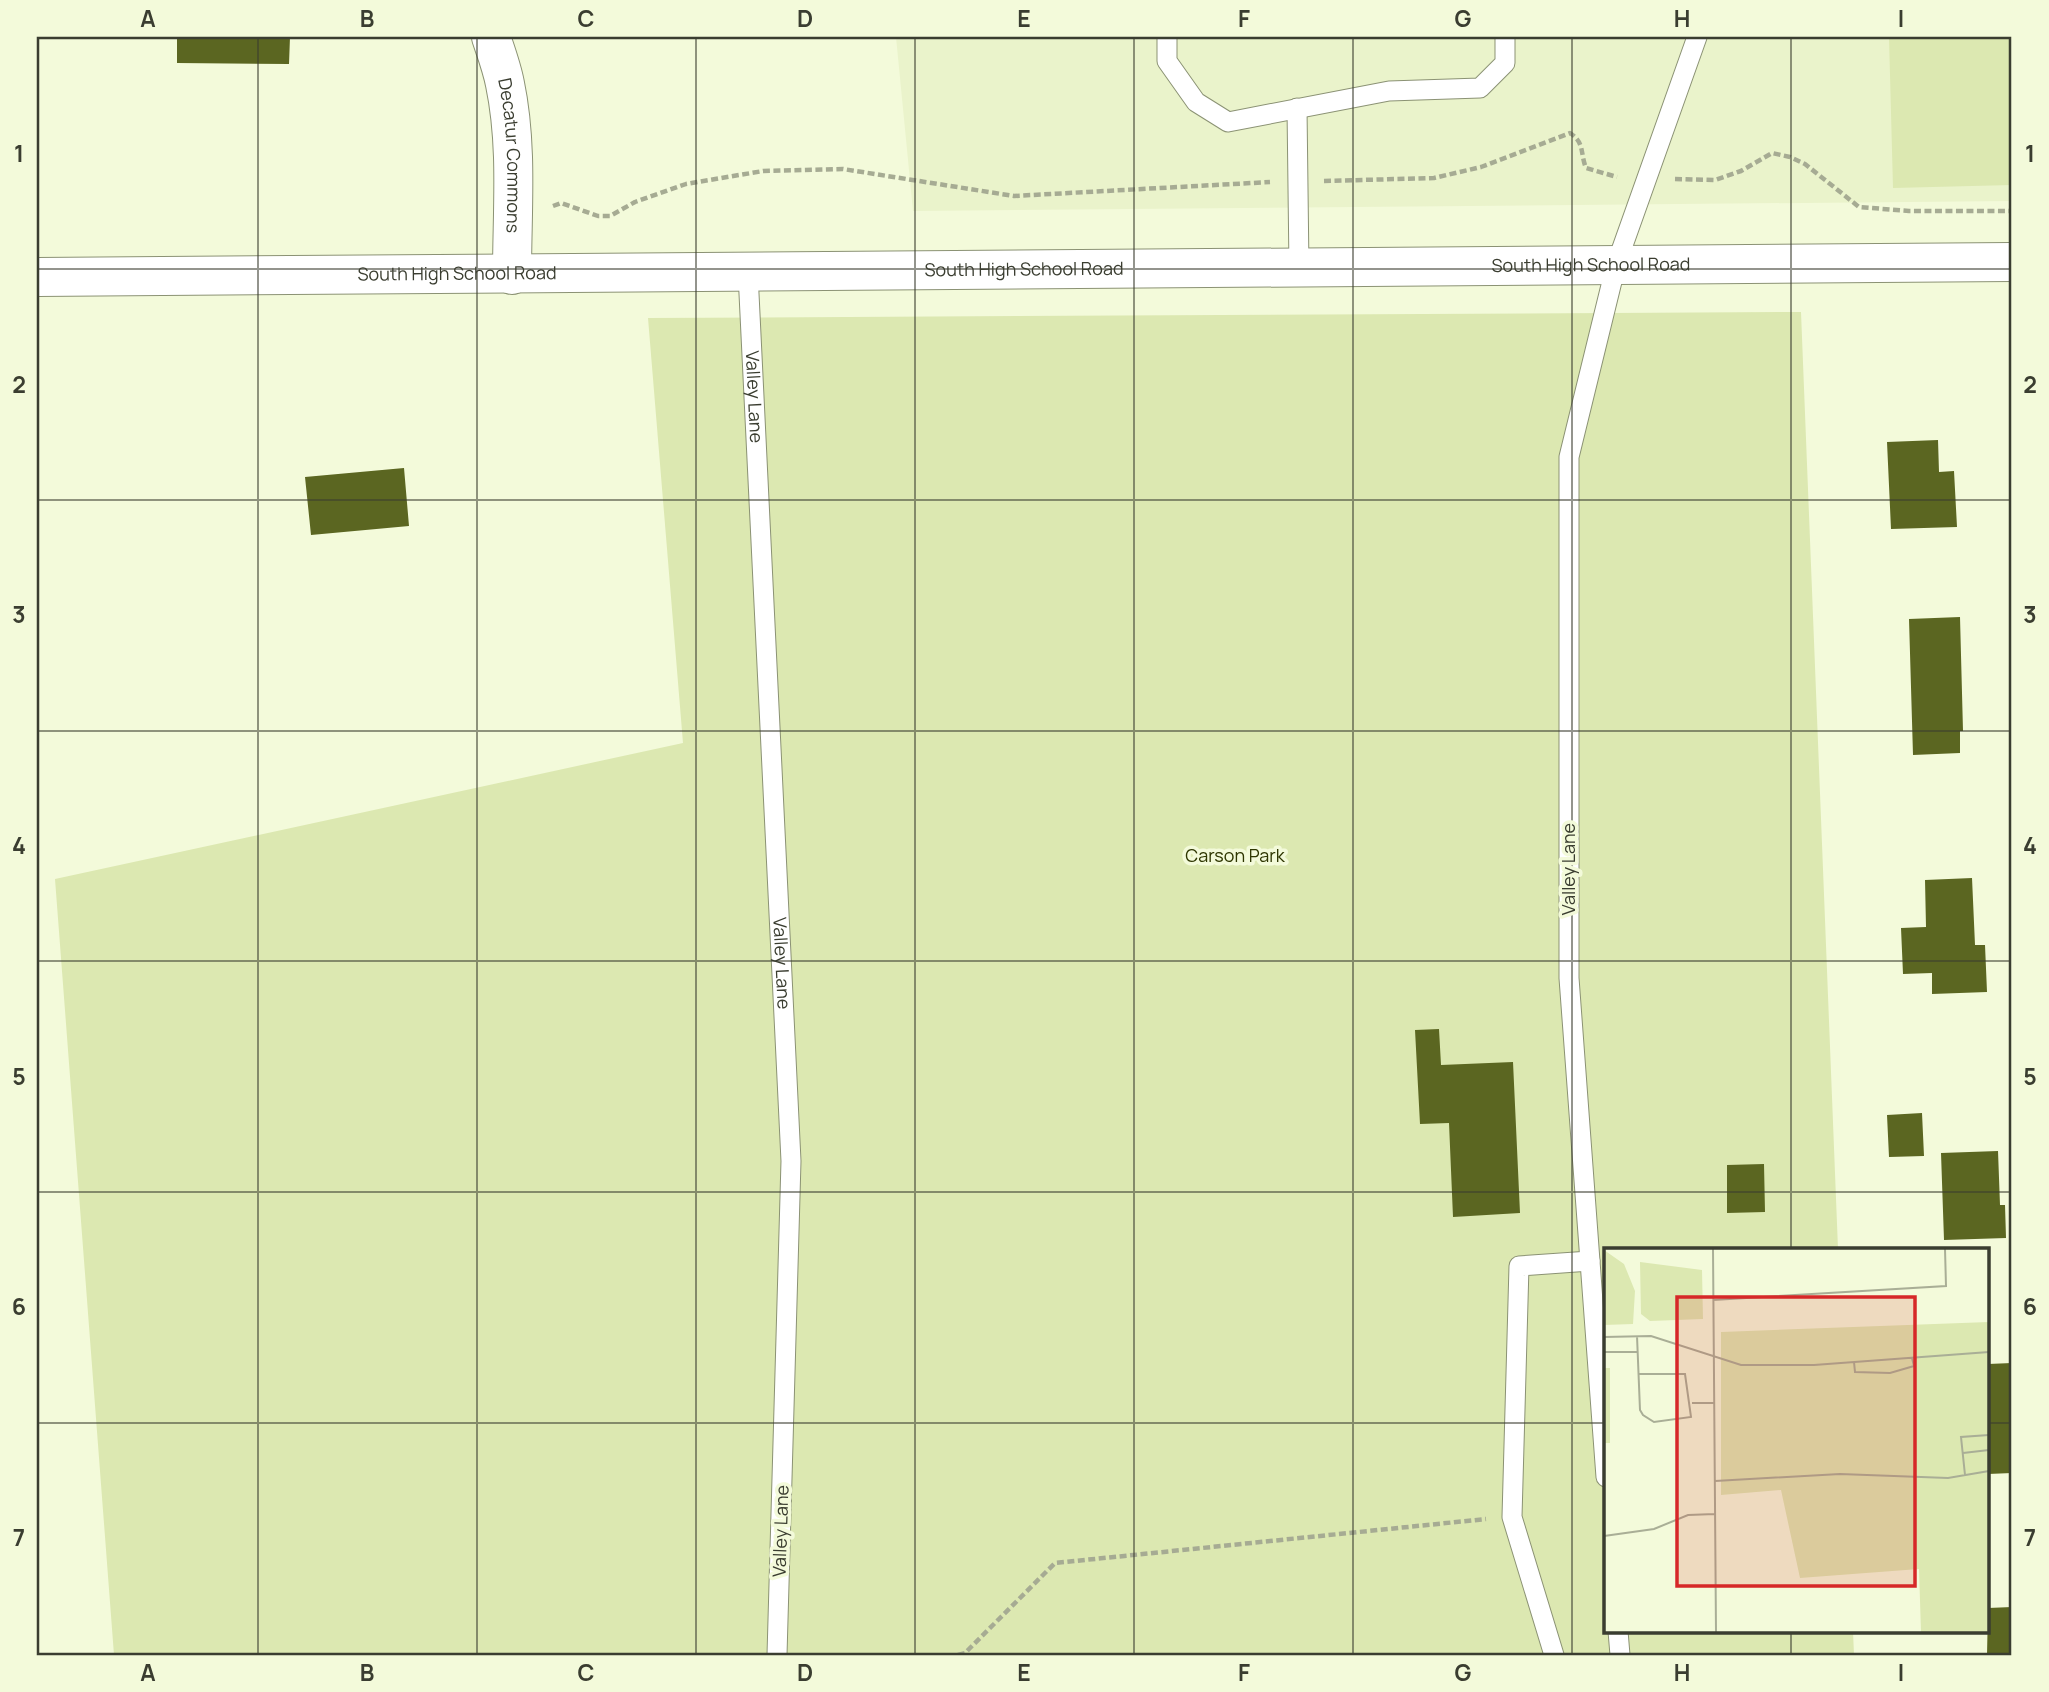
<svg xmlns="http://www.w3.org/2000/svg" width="2049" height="1692" font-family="Manrope,sans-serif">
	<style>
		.built { fill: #eaf3cb }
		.green { fill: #dce8b1 }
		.building { fill: #5b6621 }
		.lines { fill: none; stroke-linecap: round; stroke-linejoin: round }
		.service-casing { stroke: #8b9274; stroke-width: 21 }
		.minor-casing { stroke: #8b9274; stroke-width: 40 }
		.secondary-casing { stroke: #8b9274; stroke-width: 40 }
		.path { stroke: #a6ab93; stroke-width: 4.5; stroke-dasharray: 7 3.5; stroke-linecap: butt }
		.service { stroke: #fff; stroke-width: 19 }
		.minor { stroke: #fff; stroke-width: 38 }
		.secondary { stroke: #fff; stroke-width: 38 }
		.grid { fill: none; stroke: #3a3d30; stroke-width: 2; stroke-opacity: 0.55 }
		.labels { text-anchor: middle; stroke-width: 7; stroke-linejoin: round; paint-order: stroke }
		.street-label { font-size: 18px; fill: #3a3d30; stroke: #f3fada }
		.park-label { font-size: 18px; fill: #2e3600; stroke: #f3fada }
		.inset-road { fill: none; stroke: #a9ae96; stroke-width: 2 }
		.view { fill: #d62828; fill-opacity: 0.15; stroke: #d62828; stroke-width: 3.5 }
		.inset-edge { fill: none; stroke: #3a3d30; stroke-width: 3.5 }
		.neatline { fill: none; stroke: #3a3d30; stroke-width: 2.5 }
		.grid-label { font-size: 23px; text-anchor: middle; font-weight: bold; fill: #3a3d30 }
	</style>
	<rect width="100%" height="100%" fill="#f3fada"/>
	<path class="built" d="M896 37H2012V201L913 211Z"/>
	<path class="green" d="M1889 37H2012V185L1893 188Z
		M1801 312 1838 1249H1606V1631H1853L1854 1655H114L55 879 683 743 648 318Z"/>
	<path class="building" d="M177 37H290L289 64 177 63Z
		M1938 440 1939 472 1954 471 1957 527 1891 529 1887 442Z
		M404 468 409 526 311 535 305 477Z
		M1960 617 1963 731H1960V753L1913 755 1909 619Z
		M1972 878 1975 945H1985L1987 992 1932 994V973L1903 974 1901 928 1926 927 1925 880Z
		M1439 1029 1441 1065 1513 1062 1520 1213 1453 1217 1449 1123 1420 1124 1415 1030Z
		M1922 1113 1924 1156 1889 1157 1887 1115Z
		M1998 1151 2000 1205H2005L2006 1238 1944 1240 1941 1153Z
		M1764 1164 1765 1212 1727 1213V1165Z
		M2012 1363V1473L1988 1474V1364Z
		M2012 1607V1655H1987L1988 1608Z"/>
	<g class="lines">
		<g class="service-casing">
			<g id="service">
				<path d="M1167 37V61L1196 102 1228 122 1389 91 1480 88 1505 63V37"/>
				<path d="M1297 108 1299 268"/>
				<path id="s1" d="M748 273 791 1161 777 1655"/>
				<path d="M1606 1477 1569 978V457L1616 265 1697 37"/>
				<path d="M1618 1631 1620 1655"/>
				<path d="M1554 1655 1512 1517 1519 1266 1590 1261"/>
			</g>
		</g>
		<g class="minor-casing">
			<g id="minor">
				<path id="s2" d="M491 37C496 52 502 68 505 84 518 146 512 212 512 275"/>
			</g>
		</g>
		<g class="secondary-casing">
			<g id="secondary">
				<path id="s3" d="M37 277 2012 262"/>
			</g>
		</g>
		<path class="path" d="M1675 179 1715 180 1741 171 1772 153 1790 157 1805 164 1859 207 1909 211H2012
			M1324 181 1434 178 1481 167 1570 133C1585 143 1580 153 1586 168L1617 177
			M553 206 561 203 598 216H610L635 202 686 184 763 171 843 169 1014 196 1270 182
			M958 1655 965 1653 1055 1563 1486 1519"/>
		<use href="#service" class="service"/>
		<use href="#minor" class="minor"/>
		<use href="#secondary" class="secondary"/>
	</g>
	<path class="grid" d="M258 37V1655M477 37V1655M696 37V1655M915 37V1655M1134 37V1655M1353 37V1655M1572 37V1655M1791 37V1249M37 269H2012M37 500H2012M37 731H2012M37 961H2012M37 1192H2012M37 1423H1606M1988 1423H2012M1791 1631V1655"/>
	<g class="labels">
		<g class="street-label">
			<text dy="6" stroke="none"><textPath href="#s2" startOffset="121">Decatur Commons</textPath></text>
			<text dy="6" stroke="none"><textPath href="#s3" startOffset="1554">South High School Road</textPath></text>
			<text dy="6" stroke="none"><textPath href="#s3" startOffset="987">South High School Road</textPath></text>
			<text dy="6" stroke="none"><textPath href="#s3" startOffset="420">South High School Road</textPath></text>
			<text dy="6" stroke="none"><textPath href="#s1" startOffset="124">Valley Lane</textPath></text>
			<text transform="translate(1569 869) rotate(-90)" y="6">Valley Lane</text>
			<text dy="6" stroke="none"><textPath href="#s1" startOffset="691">Valley Lane</textPath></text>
			<text transform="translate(781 1531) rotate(-88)" y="6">Valley Lane</text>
		</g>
		<g class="park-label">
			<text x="1235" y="862">Carson Park</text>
		</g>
	</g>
	<g transform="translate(1604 1248)">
		<rect width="385" height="385" fill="#f3fada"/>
		<path d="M0 2 20 16 31 43 29 76 0 77ZM36 14 98 22 99 71 46 73 37 66ZM385 74V384H317L315 321 196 330 177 242 117 247V84ZM0 120H6V195H0Z" fill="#dce8b1"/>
		<path class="inset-road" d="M109 1 112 384M109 52 342 38 341 1M33 88 36 162 39 167 50 174 87 169 81 126H35M0 89 47 88 137 117H210L385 104M0 104H34M250 114 251 124 286 125 310 118 308 110M88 155H110M359 205 385 202M361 227 357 189 385 187M111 233 236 226 344 230 385 223M0 288 50 281 84 267 111 266"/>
		<path class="view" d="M73 49H311V338H73Z"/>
		<rect width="385" height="385" class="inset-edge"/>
	</g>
	<rect width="2049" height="1692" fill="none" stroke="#f3fada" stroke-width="77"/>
	<rect x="38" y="38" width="1972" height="1616" class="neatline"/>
	<g class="grid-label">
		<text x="148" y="27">A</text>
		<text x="367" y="27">B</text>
		<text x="586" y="27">C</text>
		<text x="805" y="27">D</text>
		<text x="1024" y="27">E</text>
		<text x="1244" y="27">F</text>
		<text x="1463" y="27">G</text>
		<text x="1682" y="27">H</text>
		<text x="1901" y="27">I</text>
		<text x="19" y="162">1</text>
		<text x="2030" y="162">1</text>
		<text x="19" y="393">2</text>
		<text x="2030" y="393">2</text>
		<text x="19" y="623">3</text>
		<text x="2030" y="623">3</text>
		<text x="19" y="854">4</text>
		<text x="2030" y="854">4</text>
		<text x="19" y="1085">5</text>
		<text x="2030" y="1085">5</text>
		<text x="19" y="1315">6</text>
		<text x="2030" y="1315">6</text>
		<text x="19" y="1546">7</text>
		<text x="2030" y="1546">7</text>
		<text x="148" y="1681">A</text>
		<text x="367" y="1681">B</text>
		<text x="586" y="1681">C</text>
		<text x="805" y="1681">D</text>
		<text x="1024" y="1681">E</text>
		<text x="1244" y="1681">F</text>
		<text x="1463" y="1681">G</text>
		<text x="1682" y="1681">H</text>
		<text x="1901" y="1681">I</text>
	</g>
</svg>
